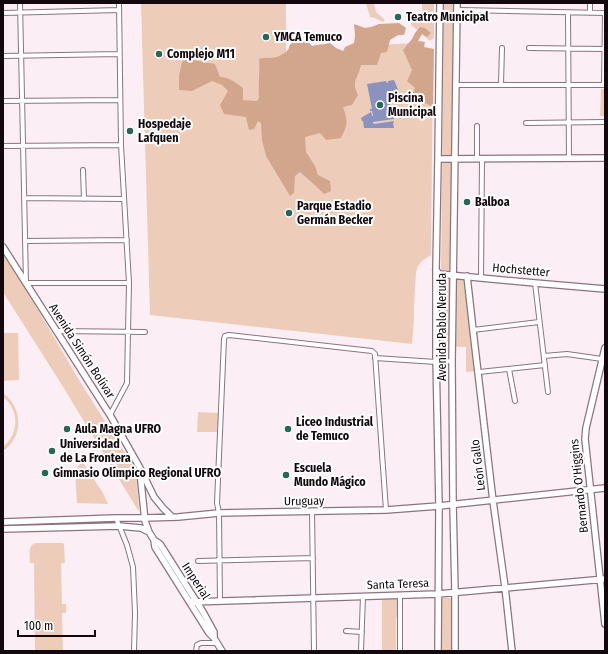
<svg xmlns="http://www.w3.org/2000/svg" width="608" height="654" font-family="'Fira Sans Condensed',sans-serif">
	<style>
		.green { fill: #edcdba }
		.forest { fill: #d2a68d }
		.water { fill: #8a93bd }
		.lines { fill: none; stroke-linecap: round; stroke-linejoin: round }
		.street-casing { stroke: #8e7282; stroke-width: 6 }
		.secondary-casing { stroke: #8e7282; stroke-width: 8 }
		.street { stroke: #fff; stroke-width: 4 }
		.secondary { stroke: #fff; stroke-width: 5.5 }
		.poi-dot { fill: #266857; stroke: #fff; stroke-width: 1.5 }
		.labels { text-anchor: middle; stroke-width: 4; stroke-linejoin: round; paint-order: stroke }
		.poi-label { font-size: 12px; font-weight: bold; fill: #12080e; stroke: #fff; text-anchor: start }
		.street-label { font-size: 12px; fill: #12080e; stroke: #fff }
	</style>
	<rect width="100%" height="100%" fill="#fbeef5"/>
	<path class="green" d="M141 3H286V56L333 65 364 46 413 43 433 53 431 255 422 261 418 266 416 272 414 306V319L412 344 150 315Z
		M366 3H374L376 12 385 20 383 22 375 18 370 17Z
		M422 3H434V38L430 41 411 25V23L422 11Z
		M444 3H455L452 271 450 273H442L441 269Z
		M601 89H605V116H600Z
		M3 254 24 286 82 385 134 467 136 473 139 510V512L65 390 3 292Z
		M437 275 466 278 477 371 466 372V347L438 346Z
		M3 333H18L19 380 3 381Z
		M3 393C23 408 24 436 3 451V447C19 434 20 410 3 397Z
		M198 412 219 413 218 432H197Z
		M82 461 103 493 108 504 77 503 75 471Z
		M36 543H63L64 545 65 563H61L62 604H66V613H62L63 651H35L34 563H30C30 555 27 545 36 543Z
		M382 598H399V617L396 618V651H382Z
		M442 598H452V651H442Z"/>
	<path class="forest" d="M399 23 406 28 404 35H398L390 40 387 52 381 53 377 65H361C358 79 351 81 358 95L352 105 343 107C348 121 348 124 341 138L326 140 320 133 305 137 306 152 315 166 318 175 330 181 331 191 324 194 318 188 300 172 295 176 294 193 290 196 266 156 262 140 261 123 258 121 254 129 249 130 246 117 224 114 220 105 228 91 222 85 212 81 192 91 179 90V76L182 62 188 59 215 64 220 77C229 77 235 82 243 88V100L257 101 259 98C258 85 260 73 259 59 266 56 274 60 281 55 284 53 288 51 289 48 289 47 289 46 290 45 293 41 298 42 302 43L306 39 312 46C318 44 324 45 330 43L336 48 343 51 345 47 354 43 355 36 354 24 365 28 371 27 379 24Z
		M420 27 425 28 431 33 427 37 422 34 418 41 425 42 424 47 434 49 433 107 423 102 416 104 410 100 415 88 407 81 412 70 403 50 412 39 415 33Z"/>
	<path class="water" d="M394 80 400 94 389 100 392 116H394V119L373 122V123L374 124 394 121V122L393 123 394 128H364L363 121H362L361 118 371 112 372 116H373L372 111H370V109H372L367 84 386 81 387 83H388V81Z"/>
	<g class="lines">
		<g class="street-casing">
			<path id="street" d="M20 3 26 283H129
				M457 10 605 13
				M3 13 119 10
				M568 13 569 158
				M590 13V3
				M529 48 605 49
				M3 56 119 54
				M501 84 502 48
				M456 85H605
				M604 85 605 13
				M3 101 120 100
				M526 123 605 122
				M3 146 121 145
				M477 159V126
				M83 170 84 199
				M24 198 124 199
				M482 201 504 202
				M25 241 127 240
				M481 278 482 159
				M535 283 548 392
				M473 330 539 322
				M57 331 145 332
				M544 356 567 354 602 359
				M375 358 436 362 452 361
				M509 369 515 401
				M479 372 545 365
				M110 415 127 383 128 332 129 283 121 145 119 3
				M312 511 314 651
				M116 518 127 545 133 567 135 613 134 651
				M198 561 313 558
				M400 595V651
				M220 601 219 513 217 503 224 339 225 336 229 335 372 351 375 354 386 510
				M346 631 362 632
				M196 651 197 645 201 643H217
				M361 651 363 596"/>
		</g>
		<g class="secondary-casing">
			<path id="secondary" d="M438 159 605 158
				M3 247 110 415 140 468 154 497 163 508 172 517
				M436 270 439 274 535 283 605 289
				M467 276 473 330 493 501 505 587 512 651
				M605 348 586 428 585 439 605 624
				M140 472 145 521 149 532 154 540 155 547 209 633 214 638 222 651
				M3 522 116 518H144L178 517 219 513 386 510 439 506 605 488
				M3 529 119 526 141 528 149 532
				M154 540 160 544 203 612 214 632V638
				M191 602 438 594 605 579
				M438 651 439 506 436 356V269L438 159 440 3
				M455 651V592L453 504 452 361 457 3"/>
		</g>
		<use href="#street" class="street"/>
		<use href="#secondary" class="secondary"/>
	</g>
	<g class="poi-dot">
		<circle cx="398" cy="17" r="4"/>
		<circle cx="266" cy="37" r="4"/>
		<circle cx="159" cy="54" r="4"/>
		<circle cx="380" cy="105" r="4"/>
		<circle cx="130" cy="131" r="4"/>
		<circle cx="467" cy="202" r="4"/>
		<circle cx="289" cy="213" r="4"/>
		<circle cx="67" cy="429" r="4"/>
		<circle cx="288" cy="429" r="4"/>
		<circle cx="52" cy="451" r="4"/>
		<circle cx="45" cy="473" r="4"/>
		<circle cx="286" cy="475" r="4"/>
	</g>
	<g class="labels">
		<g class="poi-label">
			<text x="406" y="21">Teatro Municipal</text>
			<text x="274" y="41">YMCA Temuco</text>
			<text x="167" y="58">Complejo M11</text>
			<text x="388" y="102">Piscina<tspan x="388" dy="14">Municipal</tspan></text>
			<text x="138" y="128">Hospedaje<tspan x="138" dy="14">Lafquen</tspan></text>
			<text x="475" y="206">Balboa</text>
			<text x="297" y="210">Parque Estadio<tspan x="297" dy="14">Germán Becker</tspan></text>
			<text x="296" y="426">Liceo Industrial<tspan x="296" dy="14">de Temuco</tspan></text>
			<text x="75" y="433">Aula Magna UFRO</text>
			<text x="60" y="448">Universidad<tspan x="60" dy="14">de La Frontera</tspan></text>
			<text x="294" y="472">Escuela<tspan x="294" dy="14">Mundo Mágico</tspan></text>
			<text x="53" y="477">Gimnasio Olímpico Regional UFRO</text>
		</g>
		<g class="street-label">
			<text transform="translate(521 270) rotate(5)" y="4">Hochstetter</text>
			<text transform="translate(442 327) rotate(-90)" y="4">Avenida Pablo Neruda</text>
			<text transform="translate(82 351) rotate(57)" y="4">Avenida Simón Bolívar</text>
			<text transform="translate(478 465) rotate(-97)" y="4">León Gallo</text>
			<text transform="translate(579 486) rotate(-96)" y="4">Bernardo O'Higgins</text>
			<text transform="translate(304 501) rotate(-1)" y="4">Uruguay</text>
			<text transform="translate(196 581) rotate(57)" y="4">Imperial</text>
			<text transform="translate(398 584) rotate(-2)" y="4">Santa Teresa</text>
		</g>
	</g>
	<rect width="608" height="654" fill="none" stroke="#12080e" stroke-width="8"/>
	<path d="M18 630v6h77v-6" fill="none" stroke="#12080e" stroke-width="2"/>
	<text x="24" y="630" font-size="12" fill="#12080e" stroke="#ffffff" stroke-width="3" paint-order="stroke">100 m</text>
</svg>
